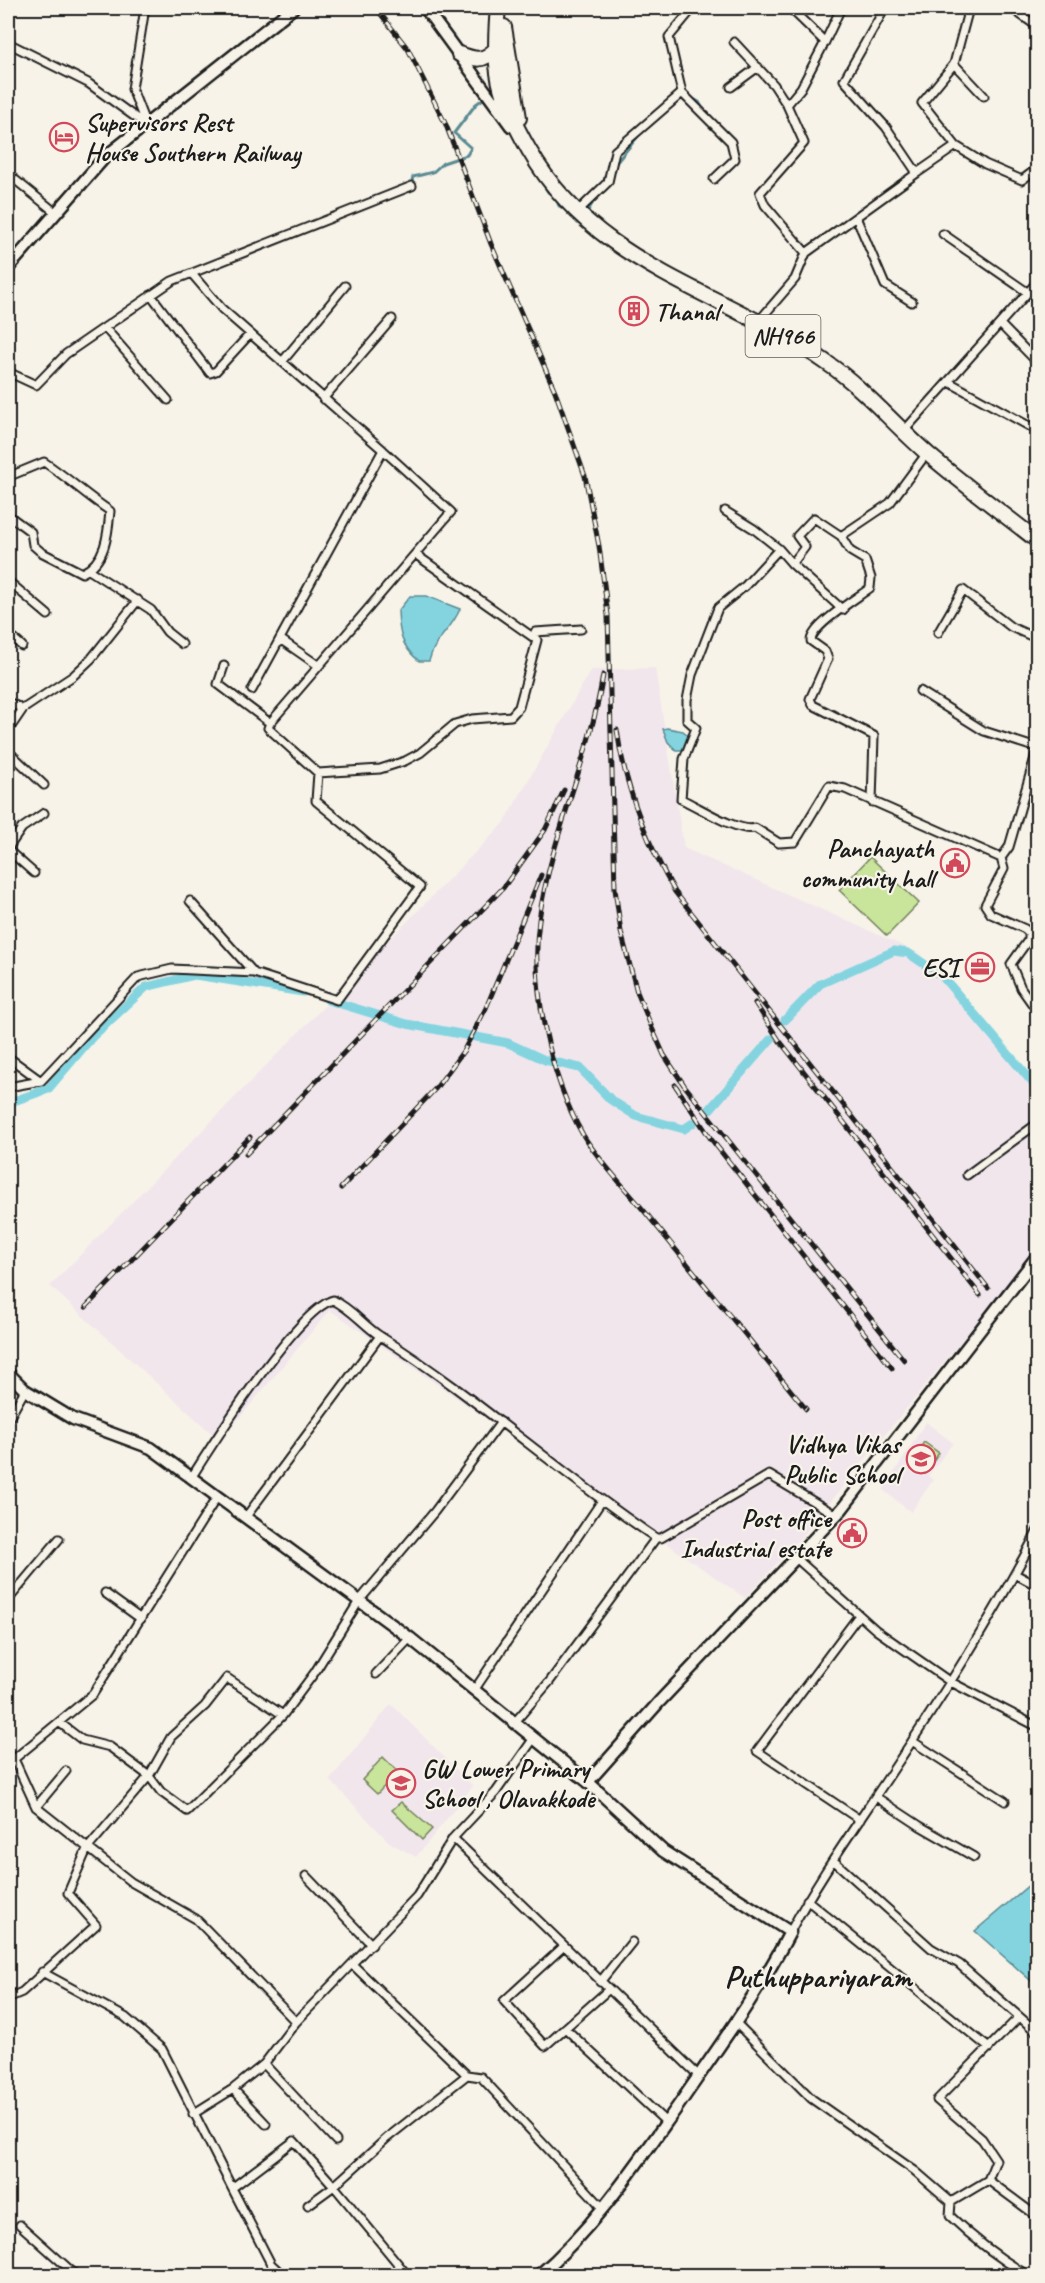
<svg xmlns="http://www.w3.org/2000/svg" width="1045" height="2283" font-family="Caveat,sans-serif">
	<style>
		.built { fill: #f1e6ec }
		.green { fill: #c9e49b; stroke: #72805c; stroke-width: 1.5 }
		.water { fill: #84d4e0; stroke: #5a8a92; stroke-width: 1.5 }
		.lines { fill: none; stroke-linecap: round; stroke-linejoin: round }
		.stream { stroke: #5a8a92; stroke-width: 3 }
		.canal { stroke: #84d4e0; stroke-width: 9 }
		.street-casing { stroke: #1c1c1c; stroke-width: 11 }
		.secondary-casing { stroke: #1c1c1c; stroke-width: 15 }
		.highway-casing { stroke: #1c1c1c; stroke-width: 18 }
		.street { stroke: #f7f3e8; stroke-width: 7 }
		.secondary { stroke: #f7f3e8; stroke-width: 10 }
		.highway { stroke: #f7f3e8; stroke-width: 14 }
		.rail-casing { stroke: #1c1c1c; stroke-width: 5 }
		.rail { stroke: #f7f3e8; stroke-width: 3; stroke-dasharray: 9; stroke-linecap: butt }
		.labels { text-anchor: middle; stroke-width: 4.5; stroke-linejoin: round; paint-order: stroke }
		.shield { fill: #f7f3e8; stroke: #5e5c59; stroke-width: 1.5 }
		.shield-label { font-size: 24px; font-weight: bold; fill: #1c1c1c }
		.poi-label { font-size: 26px; font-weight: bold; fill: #1c1c1c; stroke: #f7f3e8; text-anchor: end }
		.district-label { font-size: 32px; font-weight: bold; fill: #1c1c1c; stroke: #f7f3e8 }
	</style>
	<rect width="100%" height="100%" fill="#f7f3e8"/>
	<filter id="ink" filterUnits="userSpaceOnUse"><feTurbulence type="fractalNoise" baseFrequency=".0167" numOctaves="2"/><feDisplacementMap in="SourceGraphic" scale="12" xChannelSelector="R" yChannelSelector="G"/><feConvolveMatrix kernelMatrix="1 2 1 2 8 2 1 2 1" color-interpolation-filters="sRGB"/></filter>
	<g filter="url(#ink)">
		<path class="built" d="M655 668 684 848 919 953 1037 1089V1231L1028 1259 806 1532 745 1598 330 1310 220 1441 50 1286 504 823 591 670Z
			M926 1422 953 1443 928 1476 933 1480 911 1512 883 1490Z
			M391 1704 473 1786 416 1857 389 1842 330 1780Z"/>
		<path class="green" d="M870 857 919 903 887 936 839 890Z
			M924 1442 939 1453 925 1474 910 1463Z
			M383 1757 398 1772 377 1794 362 1780Z
			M401 1802 432 1829 422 1840 392 1810Z"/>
		<path class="water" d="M410 596H426L460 609C451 631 435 637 429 661H419C401 646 399 633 398 611Z
			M667 728 683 731 689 736 684 750H676L668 742 663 729Z
			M1037 1881V1986L975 1931 1029 1885Z"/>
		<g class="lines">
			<path class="stream" d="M688 96 699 102 704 111
				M536 172 548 192 555 195 559 206 568 210 578 223
				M612 178 616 163 644 129 652 122
				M411 184 413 177 433 172 443 163 467 155 471 148 454 133 476 104 486 97
				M586 214 598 194"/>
			<path class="canal" d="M328 1000 407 1024 508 1043 545 1060 580 1068 611 1100 636 1116 684 1129 693 1123
				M785 1020 820 984 894 951 908 953 942 976 1038 1089
				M8 1103 48 1089 92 1037 146 987 195 975 303 992
				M710 1109 771 1039"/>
			<g class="street-casing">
				<path id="street" d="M145 8 132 89 146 125
					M1011 8 1038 27
					M734 42 774 85 787 105
					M825 42 841 8
					M8 43 88 83 146 125
					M954 64 984 96
					M731 87 758 67
					M682 93 731 142 735 159 714 179
					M956 146 922 103 954 64 969 8
					M917 173 956 146 985 164 1022 180 1038 168
					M8 174 55 212
					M577 212 608 182 615 151 682 93 669 37 693 8
					M856 217 885 285 912 302
					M943 234 1027 292
					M806 253 917 173 886 127 844 80 885 8
					M192 274 222 309 383 450 252 690
					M151 295 210 373 216 371 250 334
					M758 322 795 279 806 253 765 205 760 193 804 143 787 105 801 88 825 42 790 8
					M1000 324 1038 363
					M105 328 168 400
					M282 362 345 286
					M8 372 36 385 66 354 172 281 412 186
					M8 381 11 373
					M949 382 1038 431
					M323 399 392 319
					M904 431 1038 281
					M383 450 451 512 270 723 268 728 318 773 380 769 405 761 420 753 455 724 472 719 511 716 519 707 537 640 415 554
					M927 453 890 503 841 536 814 518 797 536 805 547 792 564 779 549 745 586 718 608 692 675 687 700V720L696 728 684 759 681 799C699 807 738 833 755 828L779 843 795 842 829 786 845 789 1001 858
					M8 480 10 476 44 462C67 477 87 496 110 511 108 534 106 562 82 573L41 552 33 545 31 532 8 515
					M725 511 754 529 779 549
					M841 536 850 551 865 560 871 578 870 588C857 598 811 626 811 641L825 651 828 659 810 699 813 705 874 736 872 802
					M792 564 843 610
					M89 570 151 610 167 632 182 644
					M8 581 48 615
					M938 633 963 590 1011 627 1038 639
					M8 634 22 646
					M535 638V632L581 629
					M280 639 319 666
					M224 666 218 684 270 723
					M920 691 984 731 1037 748
					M8 702 23 709
					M8 731 23 709 73 676 91 659 138 600
					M1038 747 1009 847 1001 858 1004 869 985 905 991 914 1025 929 1029 933V939L1011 964 1021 988 1038 1012
					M8 751 44 785
					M8 848 22 828 44 813
					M8 850 34 873
					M190 901 254 973
					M8 1057 41 1081
					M8 1087 41 1081 138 977 172 969 254 973 337 1000 420 887 316 801 318 773
					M967 1175 1038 1123
					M8 1420 25 1390
					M191 1478C214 1442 297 1310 333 1300 352 1309 363 1325 380 1336 476 1396 561 1475 656 1538H661L769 1475 836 1515
					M245 1518 380 1336
					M797 1559 876 1630 949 1681 1038 1727
					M1015 1574 1038 1586
					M105 1593 141 1619
					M8 1600 59 1539
					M859 1615 757 1751 860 1820
					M376 1674 410 1638
					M475 1689 601 1502
					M515 1722 550 1681 656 1538
					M60 1723 82 1740 110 1747 149 1776 161 1792 187 1811 283 1715
					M912 1741 1005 1801
					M8 1754 14 1759 93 1694 217 1497
					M14 1759 36 1807 131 1882 196 1919 296 2022 417 1896 453 1838 699 2076
					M876 1797 920 1826 974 1857
					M36 1807 66 1771
					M453 1838 496 1792 534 1738
					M833 1860 931 1948 959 1964 1038 2033
					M306 1876 372 1945
					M807 1900 989 2048
					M790 1932C818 1879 854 1829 887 1779 941 1698 994 1616 1038 1530
					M563 1947 504 2001 545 2046 608 1990
					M353 1965 467 2075
					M42 1972 125 2017 162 2049 232 2188
					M600 1982 632 1942
					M8 1998 22 1992 96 1925 68 1893 87 1849 149 1776 171 1737 205 1706 227 1678 283 1715 315 1672 359 1601 435 1511 501 1422
					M736 2023 812 2099 915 2171 951 2202 950 2216C976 2241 998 2258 1029 2276
					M565 2028 666 2122
					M264 2064 336 2141
					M233 2089 266 2124
					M193 2114 233 2089 264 2064 296 2022
					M988 2180 1038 2217
					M951 2202 988 2180 996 2160 982 2139 937 2100 1019 2017
					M20 2225 77 2276
					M284 2276 271 2264 232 2188 294 2141 334 2186 308 2205
					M408 2276 334 2186 387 2138 467 2075 481 2077 603 2208
					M1037 2276 1038 2275"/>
			</g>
			<g class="secondary-casing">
				<path id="secondary" d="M425 8 511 126
					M8 268 105 157 293 8
					M8 1373 25 1390 73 1419 151 1448 410 1638 588 1782
					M538 2276C594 2228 636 2165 678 2106 717 2049 758 1994 790 1932L663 1851 588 1782 660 1701 842 1509 1038 1255"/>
			</g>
			<g class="highway-casing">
				<path id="highway" d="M498 8C492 70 498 96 529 150 596 268 723 290 827 363 864 388 893 424 928 454 963 484 1001 512 1038 541
					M504 27 519 118
					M459 54C476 60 483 62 496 49"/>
			</g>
			<use href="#street" class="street"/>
			<use href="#secondary" class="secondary"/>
			<use href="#highway" class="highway"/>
			<g class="rail-casing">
				<path id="rail" d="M376 8 408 49 446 125 491 244 555 391 585 476 599 546 608 615 615 889 621 932 637 992 652 1028 664 1055 684 1085 904 1360
					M603 675C590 758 551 835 539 920 530 986 550 1077 583 1135 600 1163 633 1196 654 1223 705 1285 755 1347 806 1409
					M617 730C625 788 646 841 675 892L988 1288
					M755 1003 779 1040 980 1295
					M675 1085 711 1139 892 1368
					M246 1154 503 888 545 830 564 790
					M341 1188 436 1088 464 1050 486 1008 541 875
					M86 1307 250 1137"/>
			</g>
			<use href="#rail" class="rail"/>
		</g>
	</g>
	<defs>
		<g id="hotel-ring" transform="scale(1.5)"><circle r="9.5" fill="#f7f3e8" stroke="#d1495b" stroke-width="1.5"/><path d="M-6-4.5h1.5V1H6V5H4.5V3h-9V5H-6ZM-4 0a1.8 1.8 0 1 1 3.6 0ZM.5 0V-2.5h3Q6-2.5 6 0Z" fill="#d1495b"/></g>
		<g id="building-ring" transform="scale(1.5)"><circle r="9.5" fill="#f7f3e8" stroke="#d1495b" stroke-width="1.5"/><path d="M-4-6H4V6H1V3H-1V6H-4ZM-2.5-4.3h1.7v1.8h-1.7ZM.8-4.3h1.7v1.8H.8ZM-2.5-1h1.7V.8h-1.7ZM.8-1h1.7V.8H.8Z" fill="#d1495b"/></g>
		<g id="civic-ring" transform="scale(1.5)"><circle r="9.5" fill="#f7f3e8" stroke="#d1495b" stroke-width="1.5"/><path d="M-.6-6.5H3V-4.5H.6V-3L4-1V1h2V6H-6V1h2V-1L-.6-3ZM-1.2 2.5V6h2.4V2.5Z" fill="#d1495b"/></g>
		<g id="office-ring" transform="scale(1.5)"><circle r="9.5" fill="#f7f3e8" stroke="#d1495b" stroke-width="1.5"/><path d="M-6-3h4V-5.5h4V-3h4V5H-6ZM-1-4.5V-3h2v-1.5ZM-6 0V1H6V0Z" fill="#d1495b"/></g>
		<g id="school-ring" transform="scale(1.5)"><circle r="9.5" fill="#f7f3e8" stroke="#d1495b" stroke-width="1.5"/><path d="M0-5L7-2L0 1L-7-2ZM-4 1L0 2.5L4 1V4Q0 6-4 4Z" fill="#d1495b"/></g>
	</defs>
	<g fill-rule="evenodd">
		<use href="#hotel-ring" x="64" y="137"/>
		<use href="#building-ring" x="634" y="311"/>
		<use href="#civic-ring" x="955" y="863"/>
		<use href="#office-ring" x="980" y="967"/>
		<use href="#school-ring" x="921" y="1459"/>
		<use href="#civic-ring" x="852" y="1533"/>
		<use href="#school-ring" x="401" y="1783"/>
	</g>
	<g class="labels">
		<rect class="shield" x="745.5" y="315" width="75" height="42" rx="4.5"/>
		<g class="shield-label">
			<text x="783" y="344">NH966</text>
		</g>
		<g class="poi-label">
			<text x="85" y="131" text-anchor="start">Supervisors Rest<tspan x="85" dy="30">House Southern Railway</tspan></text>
			<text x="655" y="320" text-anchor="start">Thanal</text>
			<text x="934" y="857">Panchayath<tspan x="934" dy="30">community hall</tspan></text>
			<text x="959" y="976">ESI</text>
			<text x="900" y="1453">Vidhya Vikas<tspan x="900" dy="30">Public School</tspan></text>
			<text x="831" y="1527">Post office<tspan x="831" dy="30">Industrial estate</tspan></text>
			<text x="422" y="1777" text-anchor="start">GW Lower Primary<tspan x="422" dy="30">School , Olavakkode</tspan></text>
		</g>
		<g class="district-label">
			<text x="818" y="1987">Puthuppariyaram</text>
		</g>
	</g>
	<rect width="1045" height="2283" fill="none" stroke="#f7f3e8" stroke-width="30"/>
	<rect x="15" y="15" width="1015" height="2253" fill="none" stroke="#1c1c1c" stroke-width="2" filter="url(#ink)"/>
</svg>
